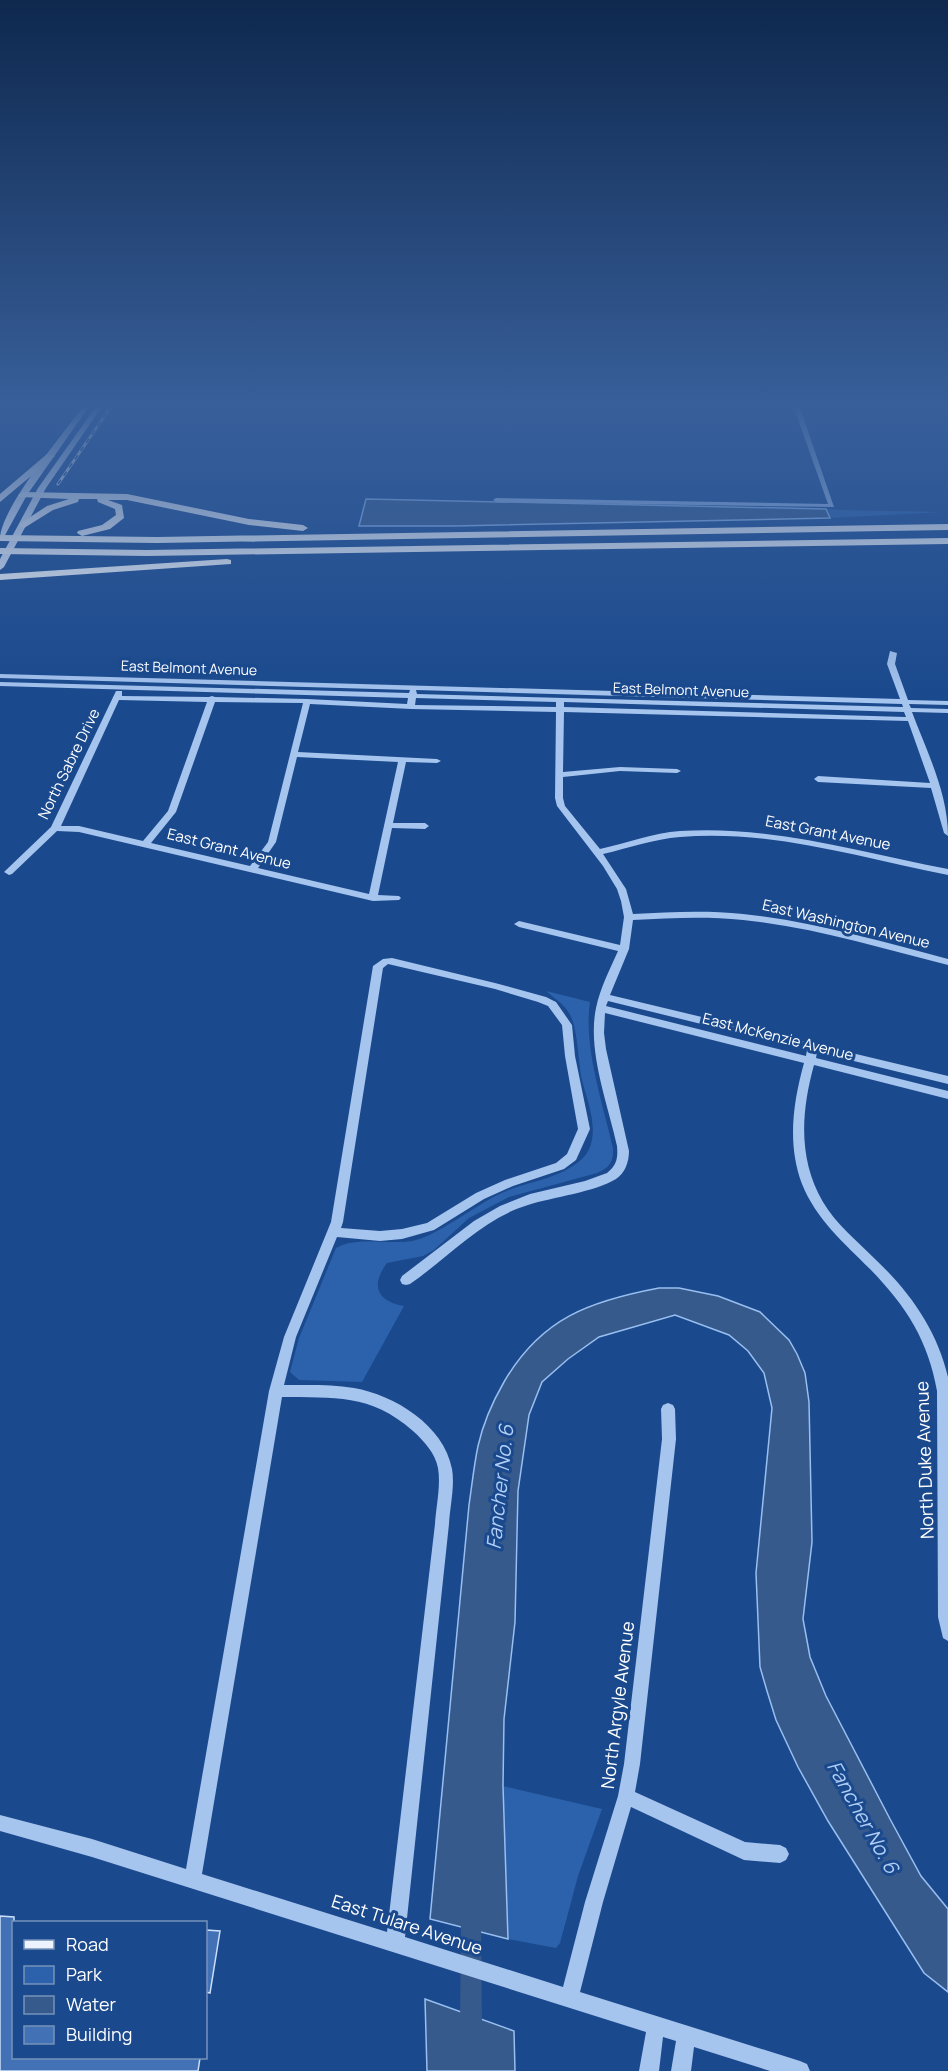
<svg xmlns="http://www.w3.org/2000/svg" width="948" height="2071" font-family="Manrope,sans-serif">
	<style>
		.green { fill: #2c62ab }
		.water { fill: #375a8c; stroke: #98bff0; stroke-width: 1.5 }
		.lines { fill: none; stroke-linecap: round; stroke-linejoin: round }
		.canal { fill: #375a8c; fill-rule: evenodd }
		.building { fill: #4272b5; stroke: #cbdffa; stroke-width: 1.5 }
		.minor { fill: #a5c4ee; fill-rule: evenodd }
		.major { fill: #ecf3ff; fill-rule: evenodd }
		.highway { fill: #fff; fill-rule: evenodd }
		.rail-casing { stroke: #fff; stroke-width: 3 }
		.rail { stroke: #1a498d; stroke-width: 1.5; stroke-dasharray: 5; stroke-linecap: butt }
		.labels { text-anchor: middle; stroke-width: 6; stroke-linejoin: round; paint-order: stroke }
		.far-street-label { font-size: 14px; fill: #fff; stroke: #1a498d }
		.street-label { font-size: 15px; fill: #fff; stroke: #1a498d }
		.near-street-label { font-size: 18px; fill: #fff; stroke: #1a498d }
		.near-water-label { font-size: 20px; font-style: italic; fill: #b1cef5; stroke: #1a498d }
	</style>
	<rect width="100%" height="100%" fill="#1a498d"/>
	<path class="green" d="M826 509 843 510 944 512 830 518Z
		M546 991 590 1002C583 1045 603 1105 613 1148 614 1162 609 1168 597 1173L509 1197 469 1218 434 1250 423 1256 387 1263C370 1286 377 1301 404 1306L362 1382 299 1380 290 1372 299 1338 336 1248C357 1236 387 1245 412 1241 438 1236 476 1204 504 1192 522 1184 542 1181 560 1173 571 1168 586 1159 590 1147 598 1126 587 1100 582 1080 578 1062 578 1027 569 1013 564 1004 554 998 546 991Z
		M503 1786 602 1809 578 1876 560 1943 556 1948 508 1939Z"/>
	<path class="water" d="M366 499 826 509 830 518 455 526H359Z
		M659 1288H679L718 1296 760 1312 789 1340 797 1354 805 1373 809 1402 812 1542 803 1619 810 1657 826 1696 890 1819 921 1876 948 1909V1992L924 1973 828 1821 798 1767 776 1720 767 1691 760 1667 756 1573 772 1408 764 1373 748 1351 729 1335 675 1315 599 1337 568 1359 542 1382 529 1415 518 1491 515 1622 504 1719 503 1786 508 1939 430 1919 469 1505C472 1485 474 1465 478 1446 483 1424 493 1401 504 1382 541 1318 590 1301 659 1288Z
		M425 1999 514 2031 515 2071H427Z"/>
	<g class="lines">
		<path class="canal" d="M471 1904 478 1907 481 1914 482 2032 479 2040 471 2043 463 2040 460 2032 461 1914 464 1907Z"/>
	</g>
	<path class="building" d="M0 1916 14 1917V2058H200L198 2071H0Z
		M206 1930 220 1931 210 1993 206 1992Z"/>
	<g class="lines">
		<path class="minor" d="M794 408H800L834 507 496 502 493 500 496 498 828 504Z
			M890 651 897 653 895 664 908 700 948 701V705L909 704 911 708 948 709V713L912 712C927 752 948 793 948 836L944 833 931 788 818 782 814 779 818 776 930 783 908 721 564 712 563 772 620 767 677 769 681 771 677 773 620 771 563 777V798L565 806 600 849C627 843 653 833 680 831 771 825 860 852 948 869V875C860 858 770 829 680 837 654 839 629 848 603 854L626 889 633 914C669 912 706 910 743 914 812 921 880 941 948 959V965C880 948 813 927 743 920 706 916 670 918 633 920L629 949 610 995 948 1076V1084L817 1052 816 1058 948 1091V1099L814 1065C801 1112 798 1159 823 1202 836 1224 857 1241 875 1259 910 1292 937 1330 948 1377V1641L943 1638 938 1617 937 1391C928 1340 906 1306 870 1269 844 1243 816 1219 802 1184 787 1144 793 1103 804 1063L605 1013 604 1033 606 1049 629 1151C629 1162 625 1173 616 1179 595 1192 553 1197 528 1205 482 1219 449 1257 410 1284L406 1285 402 1284 400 1280 402 1276 474 1221 500 1206 530 1194 585 1181 607 1173C617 1165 618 1158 617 1146 608 1104 587 1051 596 1008 600 988 610 969 618 951L519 927 514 924 519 921 620 945 624 917 621 901 617 889 603 866 557 806 555 798 556 712 411 709 310 704 298 752 437 759 441 761 437 763 406 762 393 823H425L429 826 425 829 392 828 378 895 399 896 401 898 399 900 373 901 79 832 57 831 12 874 9 875 4 872 51 827 116 691H122V696L209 697 212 696 215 697 307 699 407 704 408 698 0 686V682L409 693 410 690 0 678V674L900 699 887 664ZM416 690 902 704 903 707 417 694ZM416 698 556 702V707L415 705ZM119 700 207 702 168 811 143 841 79 826H61ZM215 702 303 703 268 842 250 866 151 843 176 812ZM564 702 904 712 906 717 564 707ZM297 757 398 762 369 894 258 868 276 842ZM608 1001 807 1050 806 1056 606 1006Z
			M392 958 495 983 546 997 556 1002 572 1025 575 1056 590 1129 576 1160 564 1169 513 1186 484 1199 434 1230 402 1239 380 1241 337 1237 296 1337 284 1385C307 1385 331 1384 354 1388 394 1395 444 1425 452 1469 455 1486 450 1506 449 1524L405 1937 563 1987 585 1902 618 1796 624 1764 662 1439 661 1409 663 1405 668 1403 673 1405 675 1409 676 1439 640 1764 635 1792 745 1842 780 1845 786 1848 789 1854 786 1860 780 1863 744 1860 631 1807 603 1902 580 1992 800 2061 807 2064 810 2071H770L694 2047 691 2071H671L676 2041 663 2037 659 2071H639L646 2032 92 1857 0 1831V1815L92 1839 186 1869 269 1391 284 1337 331 1222 373 966 383 959ZM388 964 495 989 538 1002 548 1006 562 1025 565 1056 578 1129 567 1154 556 1163 505 1180 476 1193 427 1223 402 1229 380 1231 341 1228 343 1222 383 968ZM282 1397C334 1398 370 1393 413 1431 424 1441 435 1453 438 1468 441 1486 436 1506 435 1524L387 1932 202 1874Z"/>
		<path class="major" d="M82 408H88L27 495 4 537 0 539C0 509 62 435 82 408Z
			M95 408H101L46 488 4 567 0 570V559L38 488Z"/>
		<path class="highway" d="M47 454 55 456 0 502V494Z
			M23 492 127 494 249 519 303 525 308 528 303 531 249 525 127 500H108L122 505 124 518 110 529 82 536 77 533 78 531 102 525 116 515 115 509 98 502 97 499H79L78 502 53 510 24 528 19 525 21 523 47 506 69 499 20 497 18 495Z
			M948 524V530L157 543 0 541V535L157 537Z
			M948 538V544L147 556 0 554V548L147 550Z
			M227 559 231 560V564L0 580V574Z"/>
		<g class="rail-casing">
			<path id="rail" d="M58 484 110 408"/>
		</g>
		<use href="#rail" class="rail"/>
	</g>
	<linearGradient id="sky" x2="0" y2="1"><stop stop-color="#0e284e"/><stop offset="0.58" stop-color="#385f9a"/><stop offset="1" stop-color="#385f9a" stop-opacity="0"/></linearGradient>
	<rect width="948" height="698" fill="url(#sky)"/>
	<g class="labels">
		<g class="far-street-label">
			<text transform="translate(189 668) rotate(2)" y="5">East Belmont Avenue</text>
			<text transform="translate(681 690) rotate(2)" y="5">East Belmont Avenue</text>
		</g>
		<g class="street-label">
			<text transform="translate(69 764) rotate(-64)" y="5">North Sabre Drive</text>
			<text transform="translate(828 833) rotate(11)" y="5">East Grant Avenue</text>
			<text transform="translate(229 849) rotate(14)" y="5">East Grant Avenue</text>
			<text transform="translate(846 924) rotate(13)" y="5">East Washington Avenue</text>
			<text transform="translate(778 1037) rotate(14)" y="5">East McKenzie Avenue</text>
		</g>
		<g class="near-street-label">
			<text transform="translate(925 1460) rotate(-92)" y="6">North Duke Avenue</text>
			<text transform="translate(618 1705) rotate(-83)" y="6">North Argyle Avenue</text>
			<text transform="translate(407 1925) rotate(18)" y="6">East Tulare Avenue</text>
		</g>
		<g class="near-water-label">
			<text transform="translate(500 1487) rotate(-84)" y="7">Fancher No. 6</text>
			<text transform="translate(863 1817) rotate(61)" y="7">Fancher No. 6</text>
		</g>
	</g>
	<rect x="12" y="1921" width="195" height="138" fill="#1a498d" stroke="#7692bb" stroke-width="1.5"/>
	<rect x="24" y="1940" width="30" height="9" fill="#ecf3ff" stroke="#7692bb" stroke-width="1.5"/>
	<text x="66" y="1951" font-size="18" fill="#ffffff">Road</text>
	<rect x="24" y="1966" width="30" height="18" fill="#2c62ab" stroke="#7692bb" stroke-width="1.5"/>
	<text x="66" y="1981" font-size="18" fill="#ffffff">Park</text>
	<rect x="24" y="1996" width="30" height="18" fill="#375a8c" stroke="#7692bb" stroke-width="1.5"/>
	<text x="66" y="2011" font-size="18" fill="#ffffff">Water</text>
	<rect x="24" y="2026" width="30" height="18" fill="#4272b5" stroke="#7692bb" stroke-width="1.5"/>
	<text x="66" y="2041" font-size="18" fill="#ffffff">Building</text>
</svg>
